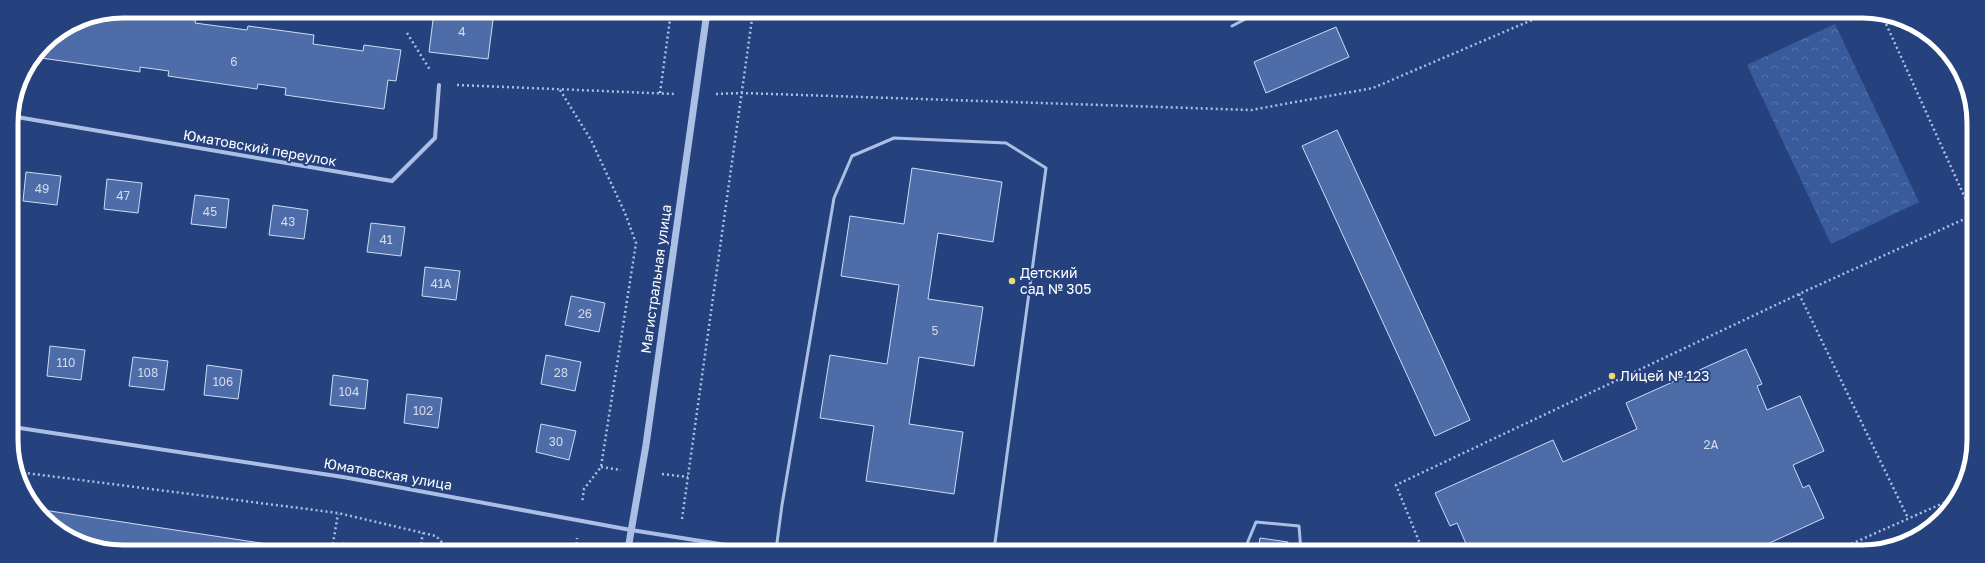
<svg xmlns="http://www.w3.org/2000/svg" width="1985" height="563" font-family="'Golos Text',sans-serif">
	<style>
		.park { fill: url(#park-crowns) }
		.building { fill: #4e6ca7; stroke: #cedbf4 }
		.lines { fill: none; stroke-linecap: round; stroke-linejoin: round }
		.path { stroke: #abbfe5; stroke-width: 2.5; stroke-dasharray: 2 3; stroke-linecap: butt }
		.service { stroke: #abbfe5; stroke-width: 3 }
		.minor { stroke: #abbfe5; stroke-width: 4 }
		.tertiary { stroke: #abbfe5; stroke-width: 7 }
		.poi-dot { fill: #efd870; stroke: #26427e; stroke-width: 1.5 }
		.labels { text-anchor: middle; stroke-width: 4; stroke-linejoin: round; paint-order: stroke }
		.number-label { font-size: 12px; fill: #d3dae9 }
		.street-label { font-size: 14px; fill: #fff; stroke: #26427e }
		.poi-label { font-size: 14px; fill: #fff; stroke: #26427e; text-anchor: start }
		.rim { fill: none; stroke: #fff; stroke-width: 5 }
	</style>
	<defs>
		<pattern id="park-crowns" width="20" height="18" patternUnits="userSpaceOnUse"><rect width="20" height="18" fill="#395b9c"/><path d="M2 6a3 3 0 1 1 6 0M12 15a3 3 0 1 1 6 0" fill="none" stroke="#5774ab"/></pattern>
	</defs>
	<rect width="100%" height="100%" fill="#26427e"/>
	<path class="park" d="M1835 24 1919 202 1831 244 1747 65Z"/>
	<path class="building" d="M131 11H153L196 17 195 23 247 30 248 26 314 35 313 44 363 51 364 45 401 50 396 81 388 80 384 109 285 95 286 88 258 84 257 89 168 76 169 71 140 67V72L34 57 44 44 81 19 117 12 131 14Z
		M434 12H494L488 59 429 52Z
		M1336 27 1349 57 1266 93 1254 62Z
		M1337 130 1470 420 1435 436 1302 146Z
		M912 168 1002 182 993 242 938 233 928 299 983 307 974 366 919 357 909 424 963 432 954 494 866 481 874 426 820 418 830 355 887 364 899 285 841 276 850 216 904 224Z
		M26 172 61 176 57 205 23 201Z
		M107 179 142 183 138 213 104 209Z
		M195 195 229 199 226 228 191 224Z
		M273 205 308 210 304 239 269 235Z
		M371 223 405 227 401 256 367 252Z
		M425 267 460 271 456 300 422 296Z
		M571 296 605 303 599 332 565 325Z
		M50 346 85 350 81 380 47 376Z
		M1746 349 1762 384 1757 386 1767 410 1800 396 1824 451 1793 465 1803 488 1809 485 1824 518 1750 552 1457 551 1467 546 1457 523 1450 526 1435 493 1553 440 1563 462 1637 429 1626 403Z
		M546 355 581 362 575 391 541 384Z
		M133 357 168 361 164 390 129 386Z
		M207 365 242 370 238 399 204 395Z
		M333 375 368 380 365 409 330 405Z
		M407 394 442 398 438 428 404 423Z
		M541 424 576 431 569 460 536 452Z
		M37 509 300 549 95 548 39 514Z
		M1260 538 1288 542 1287 551H1258Z
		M342 543 387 549H341Z"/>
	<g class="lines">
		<path class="path" d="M1882 15 1971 211
			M407 33 430 70
			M457 85 675 94
			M560 90 591 140 625 213 636 243 601 467 584 489 582 503
			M660 93 671 12
			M716 94 742 93 1251 110 1373 88 1546 14
			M1799 294 1908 518
			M601 467 621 470
			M18 472 338 513 436 536 448 549
			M662 474 688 477
			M682 519 753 12
			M332 549 338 514
			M420 549 423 533
			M576 549 577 538
			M1423 551 1396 485 1799 294 1971 216
			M1833 552 1957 497"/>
		<path class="service" d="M357 11 398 18 399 12
			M1232 26 1257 13
			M776 550 782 505 834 198 852 156 894 138 1006 143 1046 168 994 550
			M1244 551 1256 522 1299 526 1301 551"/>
		<path class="minor" d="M11 116 392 181 435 138 439 85
			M13 427 343 477 631 530 758 550"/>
		<path class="tertiary" d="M628 549 646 445 707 12"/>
	</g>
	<g class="poi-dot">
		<circle cx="1012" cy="281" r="4"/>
		<circle cx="1612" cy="376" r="4"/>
	</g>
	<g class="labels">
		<g class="number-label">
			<text x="462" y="36">4</text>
			<text x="234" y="66">6</text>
			<text x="42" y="193">49</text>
			<text x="123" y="200">47</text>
			<text x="210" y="216">45</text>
			<text x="288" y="226">43</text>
			<text x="386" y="244">41</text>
			<text x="441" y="288">41А</text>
			<text x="585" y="318">26</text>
			<text x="935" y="335">5</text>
			<text x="66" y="367">110</text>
			<text x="148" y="377">108</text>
			<text x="561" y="377">28</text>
			<text x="223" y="386">106</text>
			<text x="349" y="396">104</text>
			<text x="423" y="415">102</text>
			<text x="556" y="446">30</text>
			<text x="1711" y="449">2А</text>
		</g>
		<g class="street-label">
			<text transform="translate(260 148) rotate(10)" y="5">Юматовский переулок</text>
			<text transform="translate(656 279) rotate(-82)" y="5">Магистральная улица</text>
			<text transform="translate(388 474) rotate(10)" y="5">Юматовская улица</text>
		</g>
		<g class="poi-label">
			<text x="1020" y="278">Детский<tspan x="1020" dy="16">сад № 305</tspan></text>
			<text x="1620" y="381">Лицей № 123</text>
		</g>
	</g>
	<path d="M0 0H1985V563H0ZM123 18H1862A105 105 0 0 1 1967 123V440A105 105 0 0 1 1862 545H123A105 105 0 0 1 18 440V123A105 105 0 0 1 123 18Z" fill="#26427e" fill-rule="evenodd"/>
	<path class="rim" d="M123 18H1862A105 105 0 0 1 1967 123V440A105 105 0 0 1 1862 545H123A105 105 0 0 1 18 440V123A105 105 0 0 1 123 18Z"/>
</svg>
